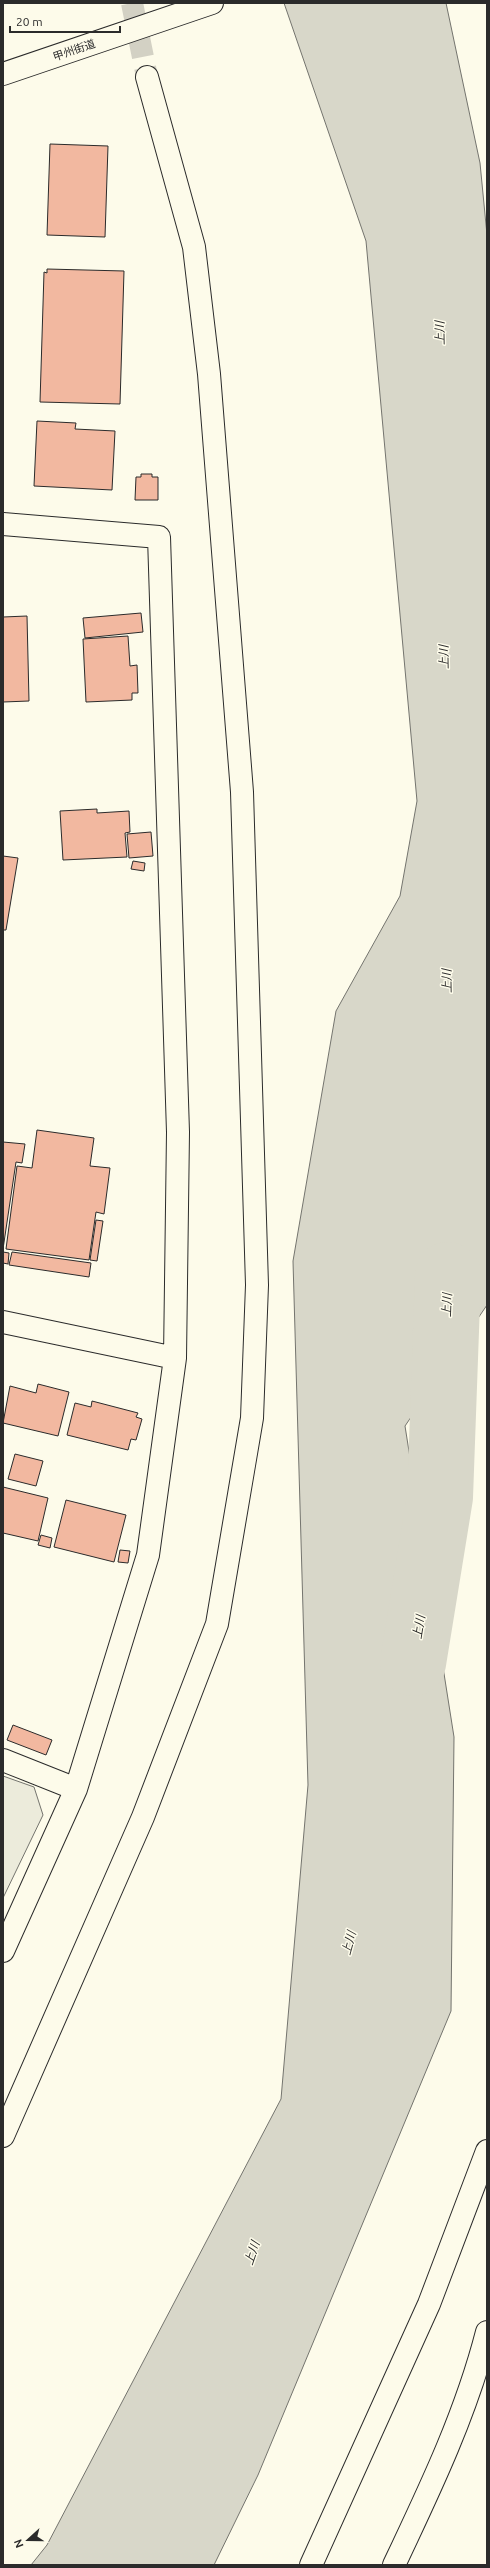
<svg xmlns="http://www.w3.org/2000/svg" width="490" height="2568" font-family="Ubuntu,'Noto Sans JP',sans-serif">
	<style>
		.green { fill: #ecebdb; stroke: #74746e }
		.water { fill: #d8d7c9; stroke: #74746e }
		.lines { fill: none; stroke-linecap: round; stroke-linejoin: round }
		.river { stroke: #d8d7c9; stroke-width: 66 }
		.building { fill: #f2b8a0; stroke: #2b2b2b }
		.minor-tunnel { stroke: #d3d1c4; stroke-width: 22; stroke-dasharray: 22 11; stroke-linecap: butt }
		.minor-casing { stroke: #2b2b2b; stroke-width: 24 }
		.highway-casing { stroke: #2b2b2b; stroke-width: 24 }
		.minor { stroke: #fdfbea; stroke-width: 22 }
		.highway { stroke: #fdfbea; stroke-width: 22 }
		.labels { text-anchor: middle; stroke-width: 3; stroke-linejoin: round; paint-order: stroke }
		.street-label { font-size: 11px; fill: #2b2b2b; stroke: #fdfbea }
		.water-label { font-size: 12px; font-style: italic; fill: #2b2b2b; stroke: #fdfbea }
	</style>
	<rect width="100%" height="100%" fill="#fdfbea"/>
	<path class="green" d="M3 1776 34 1787 43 1815 3 1898Z"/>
	<path class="water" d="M284 3H446L480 163 487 235V1305L405 1426 454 1737 451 2011 258 2475 214 2565H31L47 2545 281 2099 308 1785 293 1261 336 1011 400 896 417 801 366 241Z"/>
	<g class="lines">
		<path class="river" d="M413 1663 440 1497 448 1275"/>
	</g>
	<path class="building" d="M50 144 108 146 105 237 47 235Z
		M47 269 124 271 120 404 40 402 44 272 47 273Z
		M37 421 76 423 75 429 115 431 112 490 34 486Z
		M141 474H152V477H158V500H135L136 477H141Z
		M141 613 143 632 85 638 83 618Z
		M27 616 29 701 3 702V617Z
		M128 636 130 666 137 665 138 693H132V700L86 702 83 639Z
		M97 809V813L129 811 130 832 125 833 127 857 63 860 60 811Z
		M151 832 153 856 129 858 127 834Z
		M3 856 18 858 6 930H3Z
		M133 861 145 863 144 871 131 869Z
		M37 1130 94 1138 90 1166 110 1168 104 1214 96 1212 89 1260 6 1249 17 1166 32 1168Z
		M3 1142 25 1144 22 1163 16 1162 3 1249Z
		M96 1220 103 1221 97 1261 90 1260Z
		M3 1252 9 1253 8 1264 3 1263Z
		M12 1252 91 1263 89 1277 9 1265Z
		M38 1384 69 1392 58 1436 3 1423 10 1386 36 1393Z
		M92 1401 138 1413 136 1417 142 1419 136 1440 131 1439 128 1450 67 1435 75 1403 91 1407Z
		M15 1454 43 1461 36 1486 8 1479Z
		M3 1487 48 1498 38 1541 3 1533Z
		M66 1500 126 1515 114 1562 54 1547Z
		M41 1535 52 1538 50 1548 38 1545Z
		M120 1550 130 1551 128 1563 118 1562Z
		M13 1725 52 1740 46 1755 7 1740Z"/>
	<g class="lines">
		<path class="minor-tunnel" d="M132 3 147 77"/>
		<g class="minor-casing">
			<path id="minor" d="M3 524 159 537 178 1132 175 1358 148 1555 76 1789 3 1951
				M3 1322 175 1358
				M3 1760 76 1789
				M3 2136 143 1817 217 1624 252 1418 257 1285 242 792 209 374 194 247 147 77
				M311 2565 429 2304 487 2151
				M394 2565C430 2489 466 2414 487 2332"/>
		</g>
		<g class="highway-casing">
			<path id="highway" d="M3 74 212 3"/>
		</g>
		<use href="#minor" class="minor"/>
		<use href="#highway" class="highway"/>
	</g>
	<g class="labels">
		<g class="street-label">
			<text transform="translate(74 50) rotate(-19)" y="4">甲州街道</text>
		</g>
		<g class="water-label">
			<text transform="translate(440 333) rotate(-91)" y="4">上川</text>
			<text transform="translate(444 657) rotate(-91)" y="4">上川</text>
			<text transform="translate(447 981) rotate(-91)" y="4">上川</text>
			<text transform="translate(447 1305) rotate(-88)" y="4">上川</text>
			<text transform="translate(419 1627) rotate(-81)" y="4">上川</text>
			<text transform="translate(349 1943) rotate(-75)" y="4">上川</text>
			<text transform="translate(252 2253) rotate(-71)" y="4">上川</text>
		</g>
	</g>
	<rect width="490" height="2568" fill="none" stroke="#2b2b2b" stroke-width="8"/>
	<g transform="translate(28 2540) rotate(249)" stroke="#fdfbea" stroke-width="3" paint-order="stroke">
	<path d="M0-3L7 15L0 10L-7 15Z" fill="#2b2b2b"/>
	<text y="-6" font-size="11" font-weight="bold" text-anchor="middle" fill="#2b2b2b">N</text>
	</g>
	<path d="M10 26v6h110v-6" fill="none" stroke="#2b2b2b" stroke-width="2"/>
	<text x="16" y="26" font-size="12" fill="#2b2b2b" stroke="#fdfbea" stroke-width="3" paint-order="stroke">20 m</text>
</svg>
